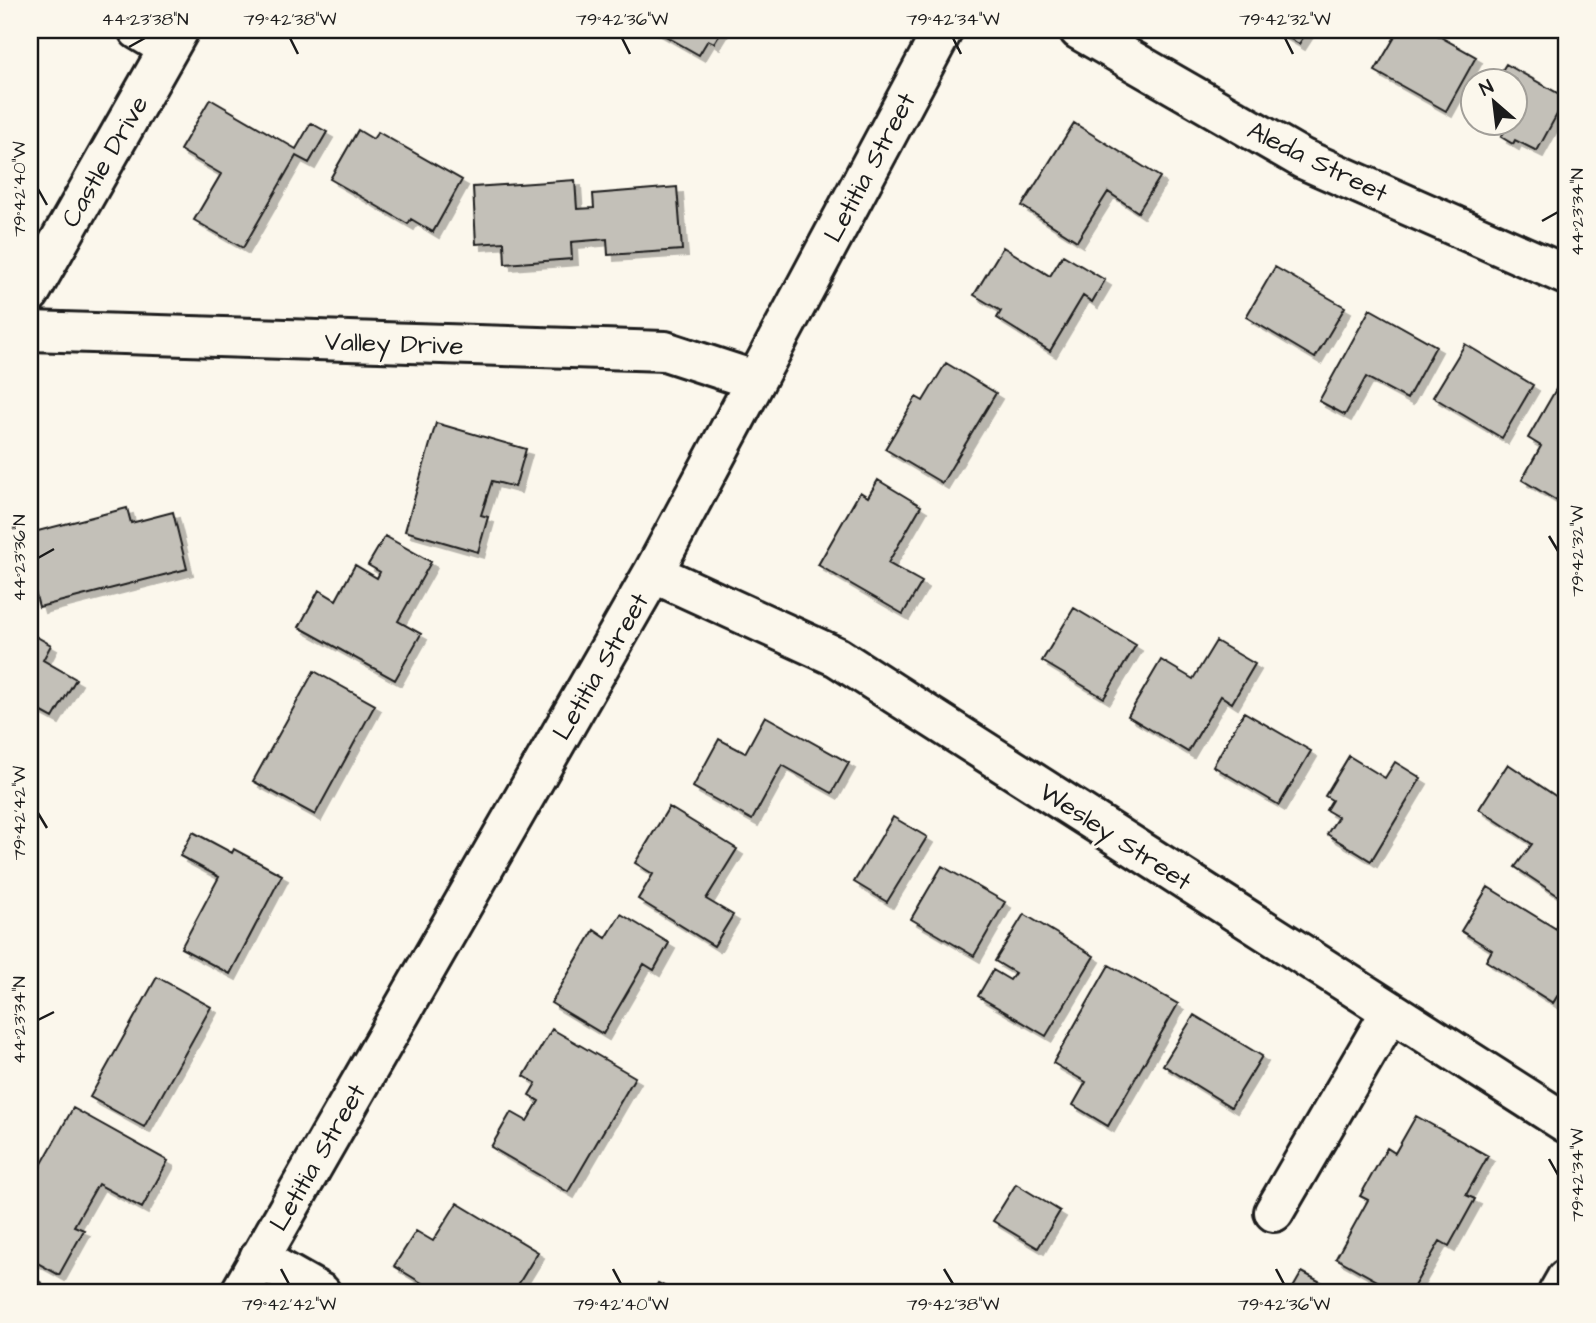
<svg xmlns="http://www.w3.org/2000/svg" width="1596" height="1323" font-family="'Architects Daughter',sans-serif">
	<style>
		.building { fill: #c3c0b8; stroke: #1c1c1c; stroke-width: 2; filter: url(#shadow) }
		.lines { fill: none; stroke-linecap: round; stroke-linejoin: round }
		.minor-casing { stroke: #1c1c1c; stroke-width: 44 }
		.minor { stroke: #fbf7ec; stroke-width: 38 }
		.ticks { fill: none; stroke: #1c1c1c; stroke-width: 2.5 }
		.labels { text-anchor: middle; stroke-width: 6; stroke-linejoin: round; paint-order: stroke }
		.street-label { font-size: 26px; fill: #1c1c1c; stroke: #fbf7ec }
		.neatline { fill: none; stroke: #1c1c1c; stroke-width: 2.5 }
		.ticks-label { font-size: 18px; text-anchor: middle; fill: #1c1c1c }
	</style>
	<defs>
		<filter id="shadow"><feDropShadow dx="6" dy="6" stdDeviation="0" flood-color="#0004"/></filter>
	</defs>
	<rect width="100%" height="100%" fill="#fbf7ec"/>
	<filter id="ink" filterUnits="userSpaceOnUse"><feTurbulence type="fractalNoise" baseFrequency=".0143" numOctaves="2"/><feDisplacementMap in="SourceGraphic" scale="14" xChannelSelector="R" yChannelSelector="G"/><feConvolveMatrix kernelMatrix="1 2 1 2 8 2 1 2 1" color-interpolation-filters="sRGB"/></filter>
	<g filter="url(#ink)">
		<path class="building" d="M655 30H722L714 43 708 40 699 55Z
			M1275 30H1308L1299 44Z
			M1399 30H1428L1476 57 1446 111 1375 71Z
			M1506 64 1566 98 1537 151 1515 140 1513 144 1501 137 1504 132 1488 122H1516V80H1496Z
			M210 99 296 149 311 123 327 132 309 163 296 156 243 248 194 220 221 174 180 150Z
			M1074 123 1160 177 1138 212 1108 192 1077 241 1022 206Z
			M358 130 373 139 378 132 462 180 433 232 411 219 408 224 330 179Z
			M575 180 577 209 594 208 593 194 677 187 682 250 608 255 607 239 571 242 572 259 505 264 504 242 476 244 473 187Z
			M1003 247 1050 276 1063 255 1105 280 1092 302 1083 296 1050 351 997 318 1001 311 974 295Z
			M1275 267 1345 307 1315 358 1246 317Z
			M1370 309 1436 346 1407 399 1366 377 1345 415 1319 401Z
			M1465 344 1533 385 1502 438 1433 397Z
			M946 363 996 393 942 483 885 449 916 397 923 401Z
			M1559 384 1566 388V489L1559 502 1522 480 1541 446 1528 438Z
			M436 423 526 449 515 487 492 481 481 515 488 517 478 552 405 531Z
			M878 480 921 506 888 563 922 582 903 614 818 565 860 492 868 497Z
			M127 508 131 523 173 512 187 569 39 607 30 573V533Z
			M385 536 431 562 398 621 421 634 395 680 299 627 319 590 336 600 355 565 377 578 380 572 368 565Z
			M1074 608 1136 645 1104 698 1042 661Z
			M30 633 51 645 43 660 76 679 53 718 33 707 30 713Z
			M1216 641 1255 664 1232 703 1221 696 1188 752 1128 716 1161 660 1193 679Z
			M314 671 375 705 315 815 253 781Z
			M1244 712 1311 751 1279 805 1213 766Z
			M765 716 849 763 832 793 782 765 752 820 693 787 719 739 745 753Z
			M1349 756 1385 778 1395 762 1421 778 1371 861 1327 834 1338 817 1326 810 1332 800 1325 796Z
			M1508 764 1566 803V895L1563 899 1515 867 1532 844 1479 809Z
			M669 807 737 849 706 899 733 915 714 946 638 899 653 874 635 863Z
			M893 817 927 837 887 902 854 882Z
			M193 832 232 853 234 849 282 875 230 974 181 948 219 877 180 856Z
			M942 866 1005 902 974 956 911 919Z
			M1488 887 1566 935V982L1553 1003 1486 961 1492 950 1461 931Z
			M621 914 669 943 654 970 644 964 603 1034 551 1003 594 930 606 938Z
			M1024 914 1094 956 1046 1036 978 996 993 970 1010 980 1015 973 995 961Z
			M1109 965 1178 1004 1108 1126 1073 1105 1086 1082 1053 1063Z
			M157 977 211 1007 144 1127 90 1097Z
			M1194 1015 1262 1056 1231 1107 1163 1065Z
			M552 1029 635 1077 568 1192 491 1147 511 1112 527 1121 539 1101 529 1095 536 1083 524 1076Z
			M73 1108 168 1161 142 1208 98 1184 74 1226 84 1230 59 1275 30 1259V1185Z
			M1416 1116 1488 1156 1466 1195 1475 1199 1449 1246 1440 1241 1410 1293H1399L1336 1258 1368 1200 1360 1196 1387 1148 1395 1153Z
			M1016 1184 1060 1211 1038 1248 993 1221Z
			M457 1203 538 1252 513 1293H438L394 1266 416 1231 433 1241Z
			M1302 1272 1341 1293H1290Z
			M30 1276 42 1283 36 1293H30Z
			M658 1283 677 1293H652Z"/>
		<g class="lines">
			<g class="minor-casing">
				<path id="minor" d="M138 30 168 48
					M1079 30 1303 159 1566 275
					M30 293 179 30
					M30 331 665 351 754 380
					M653 573 837 657 1566 1123
					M1274 1212 1391 1011
					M259 1258 321 1293
					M240 1293 653 573 943 30
					M1558 1293 1566 1279"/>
			</g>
			<use href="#minor" class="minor"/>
		</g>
	</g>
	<path class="ticks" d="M290 38 298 54M622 38 630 54M953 38 961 54M1285 38 1293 54M129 47 145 38M38 189 47 205M1542 221 1558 212M1549 536 1558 551M38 558 54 549M38 813 47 828M38 1020 54 1012M1549 1159 1558 1175M281 1269 289 1284M613 1269 621 1284M944 1269 953 1284M1276 1269 1284 1284"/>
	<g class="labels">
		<g class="street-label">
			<text transform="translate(104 161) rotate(-60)" y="9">Castle Drive</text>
			<text transform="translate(1318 161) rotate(26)" y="9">Aleda Street</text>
			<text transform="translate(869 167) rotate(-62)" y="9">Letitia Street</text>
			<text transform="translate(394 343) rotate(2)" y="9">Valley Drive</text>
			<text transform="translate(600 666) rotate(-60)" y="9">Letitia Street</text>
			<text transform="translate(1116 836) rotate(33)" y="9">Wesley Street</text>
			<text transform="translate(317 1157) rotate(-60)" y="9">Letitia Street</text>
		</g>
	</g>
	<rect width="1596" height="1323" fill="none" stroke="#fbf7ec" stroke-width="77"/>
	<g transform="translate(1494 102) rotate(332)"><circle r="33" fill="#fbf7ec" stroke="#a29f99" stroke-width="2"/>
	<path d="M0-5L12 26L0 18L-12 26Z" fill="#1c1c1c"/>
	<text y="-10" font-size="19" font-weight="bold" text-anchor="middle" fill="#1c1c1c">N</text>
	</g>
	<rect x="38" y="38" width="1520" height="1246" class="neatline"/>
	<g class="ticks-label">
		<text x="145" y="25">44°23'38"N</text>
		<text x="290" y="25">79°42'38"W</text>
		<text x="622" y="25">79°42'36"W</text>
		<text x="953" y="25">79°42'34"W</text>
		<text x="1285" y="25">79°42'32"W</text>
		<text transform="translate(19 189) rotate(-90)" y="6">79°42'40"W</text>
		<text transform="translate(1577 212) rotate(-90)" y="6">44°23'34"N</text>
		<text transform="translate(1577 551) rotate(-90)" y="6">79°42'32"W</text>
		<text transform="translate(19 558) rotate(-90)" y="6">44°23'36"N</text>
		<text transform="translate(19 813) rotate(-90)" y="6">79°42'42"W</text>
		<text transform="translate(19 1020) rotate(-90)" y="6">44°23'34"N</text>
		<text transform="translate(1577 1175) rotate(-90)" y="6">79°42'34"W</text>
		<text x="289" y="1310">79°42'42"W</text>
		<text x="621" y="1310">79°42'40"W</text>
		<text x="953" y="1310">79°42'38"W</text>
		<text x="1284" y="1310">79°42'36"W</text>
	</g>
</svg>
